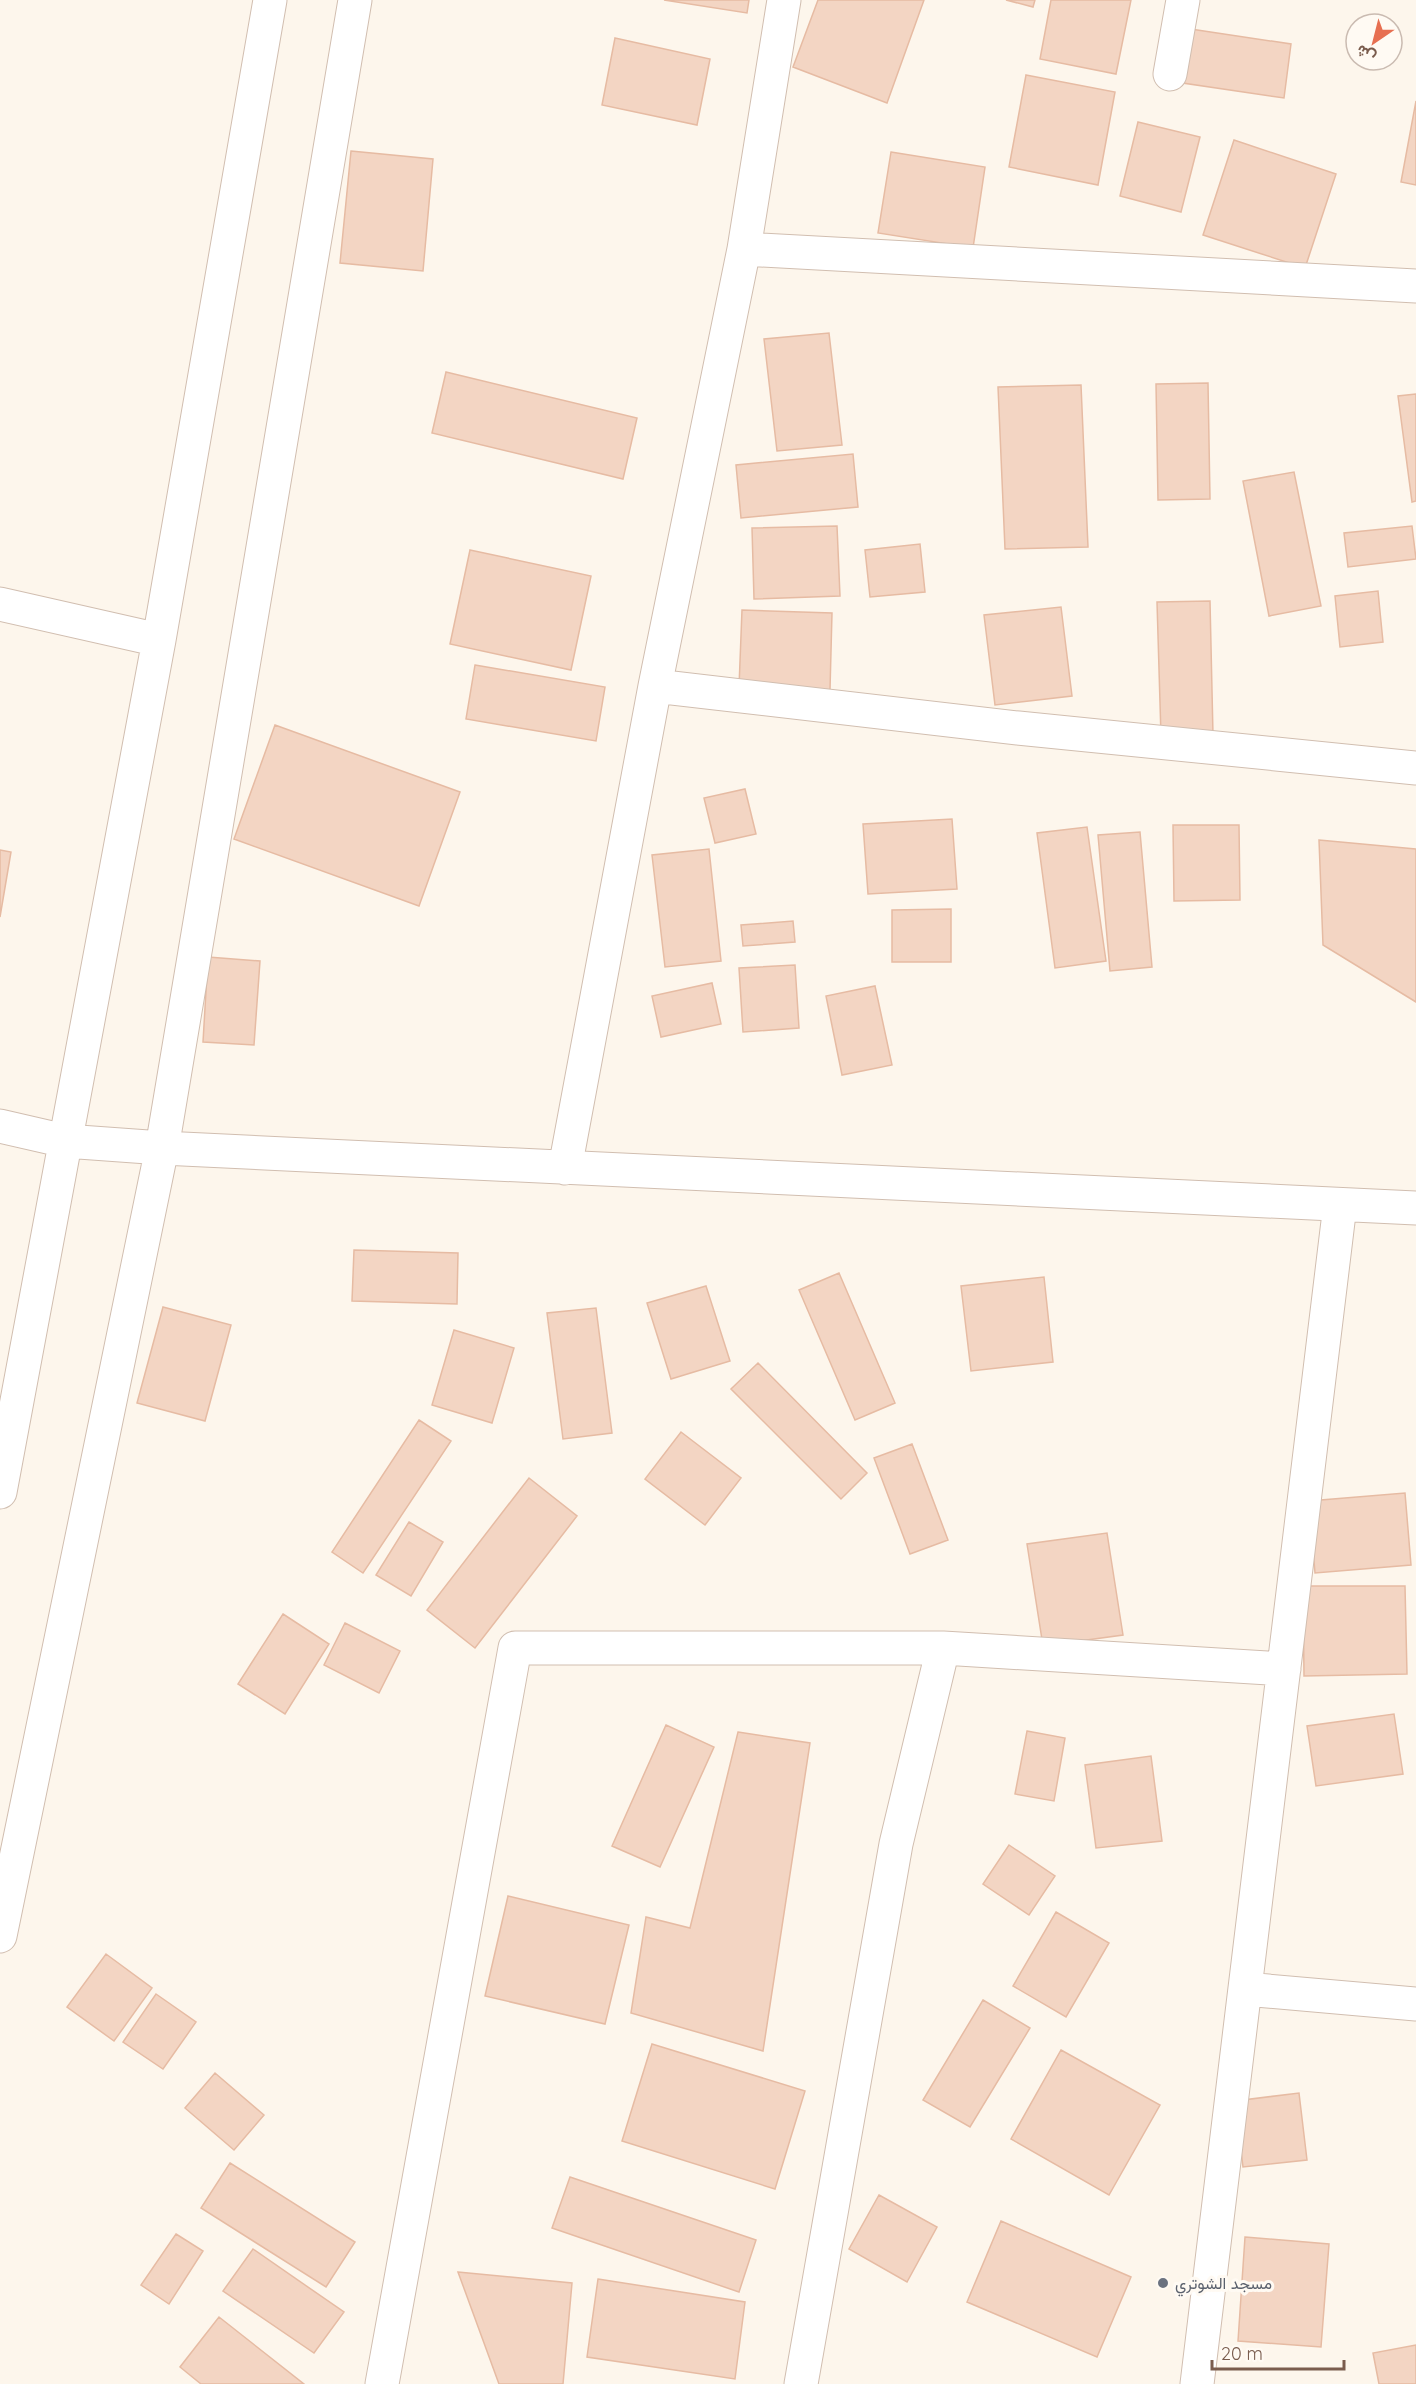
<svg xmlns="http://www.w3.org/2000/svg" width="1416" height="2384" font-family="Quicksand,Vazirmatn,sans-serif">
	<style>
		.building { fill: #f3d5c3; stroke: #e6bba3; stroke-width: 1.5 }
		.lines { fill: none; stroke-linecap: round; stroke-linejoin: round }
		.minor-casing { stroke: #d1beb0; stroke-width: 35 }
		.minor { stroke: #fff; stroke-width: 33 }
		.worship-dot { fill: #6b7280; stroke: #fffaf3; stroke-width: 2 }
		.labels { text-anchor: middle; stroke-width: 6; stroke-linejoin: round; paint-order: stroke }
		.worship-label { font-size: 16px; fill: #5b616d; stroke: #fffaf3; text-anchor: start }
	</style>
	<rect width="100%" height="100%" fill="#fdf6ec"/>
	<path class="building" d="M664 0H749L747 13Z
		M818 0H924L887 103 793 67Z
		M1006 0H1035L1033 7Z
		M1051 0H1131L1116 74 1040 59Z
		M1184 28 1291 44 1284 98 1176 82Z
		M615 38 710 59 697 125 602 105Z
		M1026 75 1115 92 1098 185 1009 167Z
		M1416 101V185L1401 182Z
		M1138 122 1200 137 1181 212 1120 196Z
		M1234 140 1336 174 1305 268 1203 235Z
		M351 151 433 159 423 271 340 263Z
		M891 152 985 167 973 248 878 233Z
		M829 333 842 445 777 451 764 339Z
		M446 372 637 418 623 479 432 433Z
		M1208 383 1210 499 1158 500 1156 384Z
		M1081 385 1088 547 1005 549 998 387Z
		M1416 394V501L1412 502 1398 396Z
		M853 454 858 507 741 518 736 465Z
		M1294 472 1321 606 1269 616 1243 481Z
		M837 526 840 596 754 599 752 528Z
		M1412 526 1416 559 1348 567 1344 533Z
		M920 544 925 592 870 597 865 550Z
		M470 550 591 576 571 670 450 644Z
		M1378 591 1383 642 1340 647 1335 596Z
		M1210 601 1213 735 1161 736 1157 602Z
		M1061 607 1072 696 995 705 984 615Z
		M742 610 832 613 830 690 739 687Z
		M475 665 605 687 596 741 466 719Z
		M275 725 460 792 419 906 234 839Z
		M745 789 756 834 715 843 704 798Z
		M952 819 957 889 868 894 863 824Z
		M1173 825H1239L1240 900 1174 901Z
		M1087 827 1106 961 1055 968 1037 833Z
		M1140 832 1152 967 1110 971 1098 835Z
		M1319 840 1416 849V1002L1323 945Z
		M709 849 721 961 665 967 652 855Z
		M0 850 11 852 0 917Z
		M951 909V962H892V910Z
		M793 921 795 942 743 946 741 925Z
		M208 957 260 961 254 1045 203 1042Z
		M795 965 799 1028 743 1032 739 968Z
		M712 983 721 1024 661 1037 652 996Z
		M875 986 892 1065 842 1075 826 996Z
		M354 1250 458 1253 457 1304 352 1301Z
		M839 1273 895 1403 855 1420 799 1290Z
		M1044 1277 1053 1362 971 1371 961 1286Z
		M706 1286 730 1361 671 1379 647 1303Z
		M163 1307 231 1325 205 1421 137 1403Z
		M596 1308 612 1433 563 1439 547 1313Z
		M454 1330 514 1348 492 1423 432 1405Z
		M758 1363 867 1473 841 1499 731 1389Z
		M419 1420 451 1441 363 1573 332 1552Z
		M681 1432 741 1478 705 1525 645 1479Z
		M912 1444 948 1540 910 1554 874 1458Z
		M529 1478 577 1516 475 1648 427 1610Z
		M1405 1493 1411 1565 1315 1573 1309 1501Z
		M409 1522 443 1542 411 1596 376 1575Z
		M1107 1533 1123 1635 1043 1646 1027 1544Z
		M1303 1586H1405L1407 1674 1304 1676Z
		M283 1614 329 1644 285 1714 238 1684Z
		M345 1623 400 1651 379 1693 324 1665Z
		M1394 1714 1403 1774 1316 1786 1307 1726Z
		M666 1725 714 1747 660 1867 612 1846Z
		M1027 1731 1065 1738 1054 1801 1015 1794Z
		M738 1732 810 1743 763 2051 631 2013 646 1917 690 1928Z
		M1151 1756 1162 1841 1096 1848 1085 1765Z
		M1009 1845 1055 1876 1029 1915 983 1884Z
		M508 1896 629 1925 605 2024 485 1996Z
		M1056 1912 1109 1943 1066 2017 1013 1986Z
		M106 1954 152 1988 114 2041 67 2007Z
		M156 1994 196 2022 163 2069 123 2042Z
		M983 2000 1030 2028 970 2127 923 2100Z
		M652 2044 805 2091 775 2189 622 2141Z
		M1061 2050 1160 2105 1109 2195 1011 2139Z
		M215 2073 264 2115 234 2150 185 2108Z
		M1299 2093 1307 2160 1243 2167 1235 2101Z
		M230 2163 355 2242 326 2287 201 2208Z
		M570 2177 756 2240 739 2292 552 2228Z
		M879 2195 937 2227 907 2282 849 2249Z
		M1001 2221 1131 2277 1097 2357 967 2302Z
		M176 2234 203 2251 169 2304 141 2285Z
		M1245 2237 1329 2244 1321 2347 1238 2341Z
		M253 2249 344 2312 314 2353 223 2291Z
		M458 2272 572 2283 563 2384H499Z
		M598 2279 745 2302 735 2379 587 2357Z
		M219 2317 304 2384H201L180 2367Z
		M1416 2345V2384H1379L1373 2353Z"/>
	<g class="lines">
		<g class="minor-casing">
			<path id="minor" d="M1170 74 1183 0
				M744 249 1416 286
				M0 604 159 640
				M655 686 744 249 784 0
				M0 1126 65 1141 162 1148 1416 1208
				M565 1168 655 686 1018 728 1416 768
				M0 1492 159 640 270 0
				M0 1936 162 1148 355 0
				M1245 1989 1416 2004
				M382 2384 515 1648H943
				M801 2384 896 1844 943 1648 1284 1669
				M1197 2384 1340 1205"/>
		</g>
		<use href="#minor" class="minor"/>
	</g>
	<circle class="worship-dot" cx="1163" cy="2283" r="6"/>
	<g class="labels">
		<g class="worship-label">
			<text x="1175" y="2289">مسجد الشوتري</text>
		</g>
	</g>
	<g transform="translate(1374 42) rotate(215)"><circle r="28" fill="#fffaf3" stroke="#cabbb1" stroke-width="1.5"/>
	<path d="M0-4.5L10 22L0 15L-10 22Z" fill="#e76f51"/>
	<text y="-9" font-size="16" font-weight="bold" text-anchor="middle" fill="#7a5c4d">ش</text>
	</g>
	<path d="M1212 2360v9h132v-9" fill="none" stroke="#7a5c4d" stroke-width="3"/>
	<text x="1221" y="2360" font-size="18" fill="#7a5c4d" stroke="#fffaf3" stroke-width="4.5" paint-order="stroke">20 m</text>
</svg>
